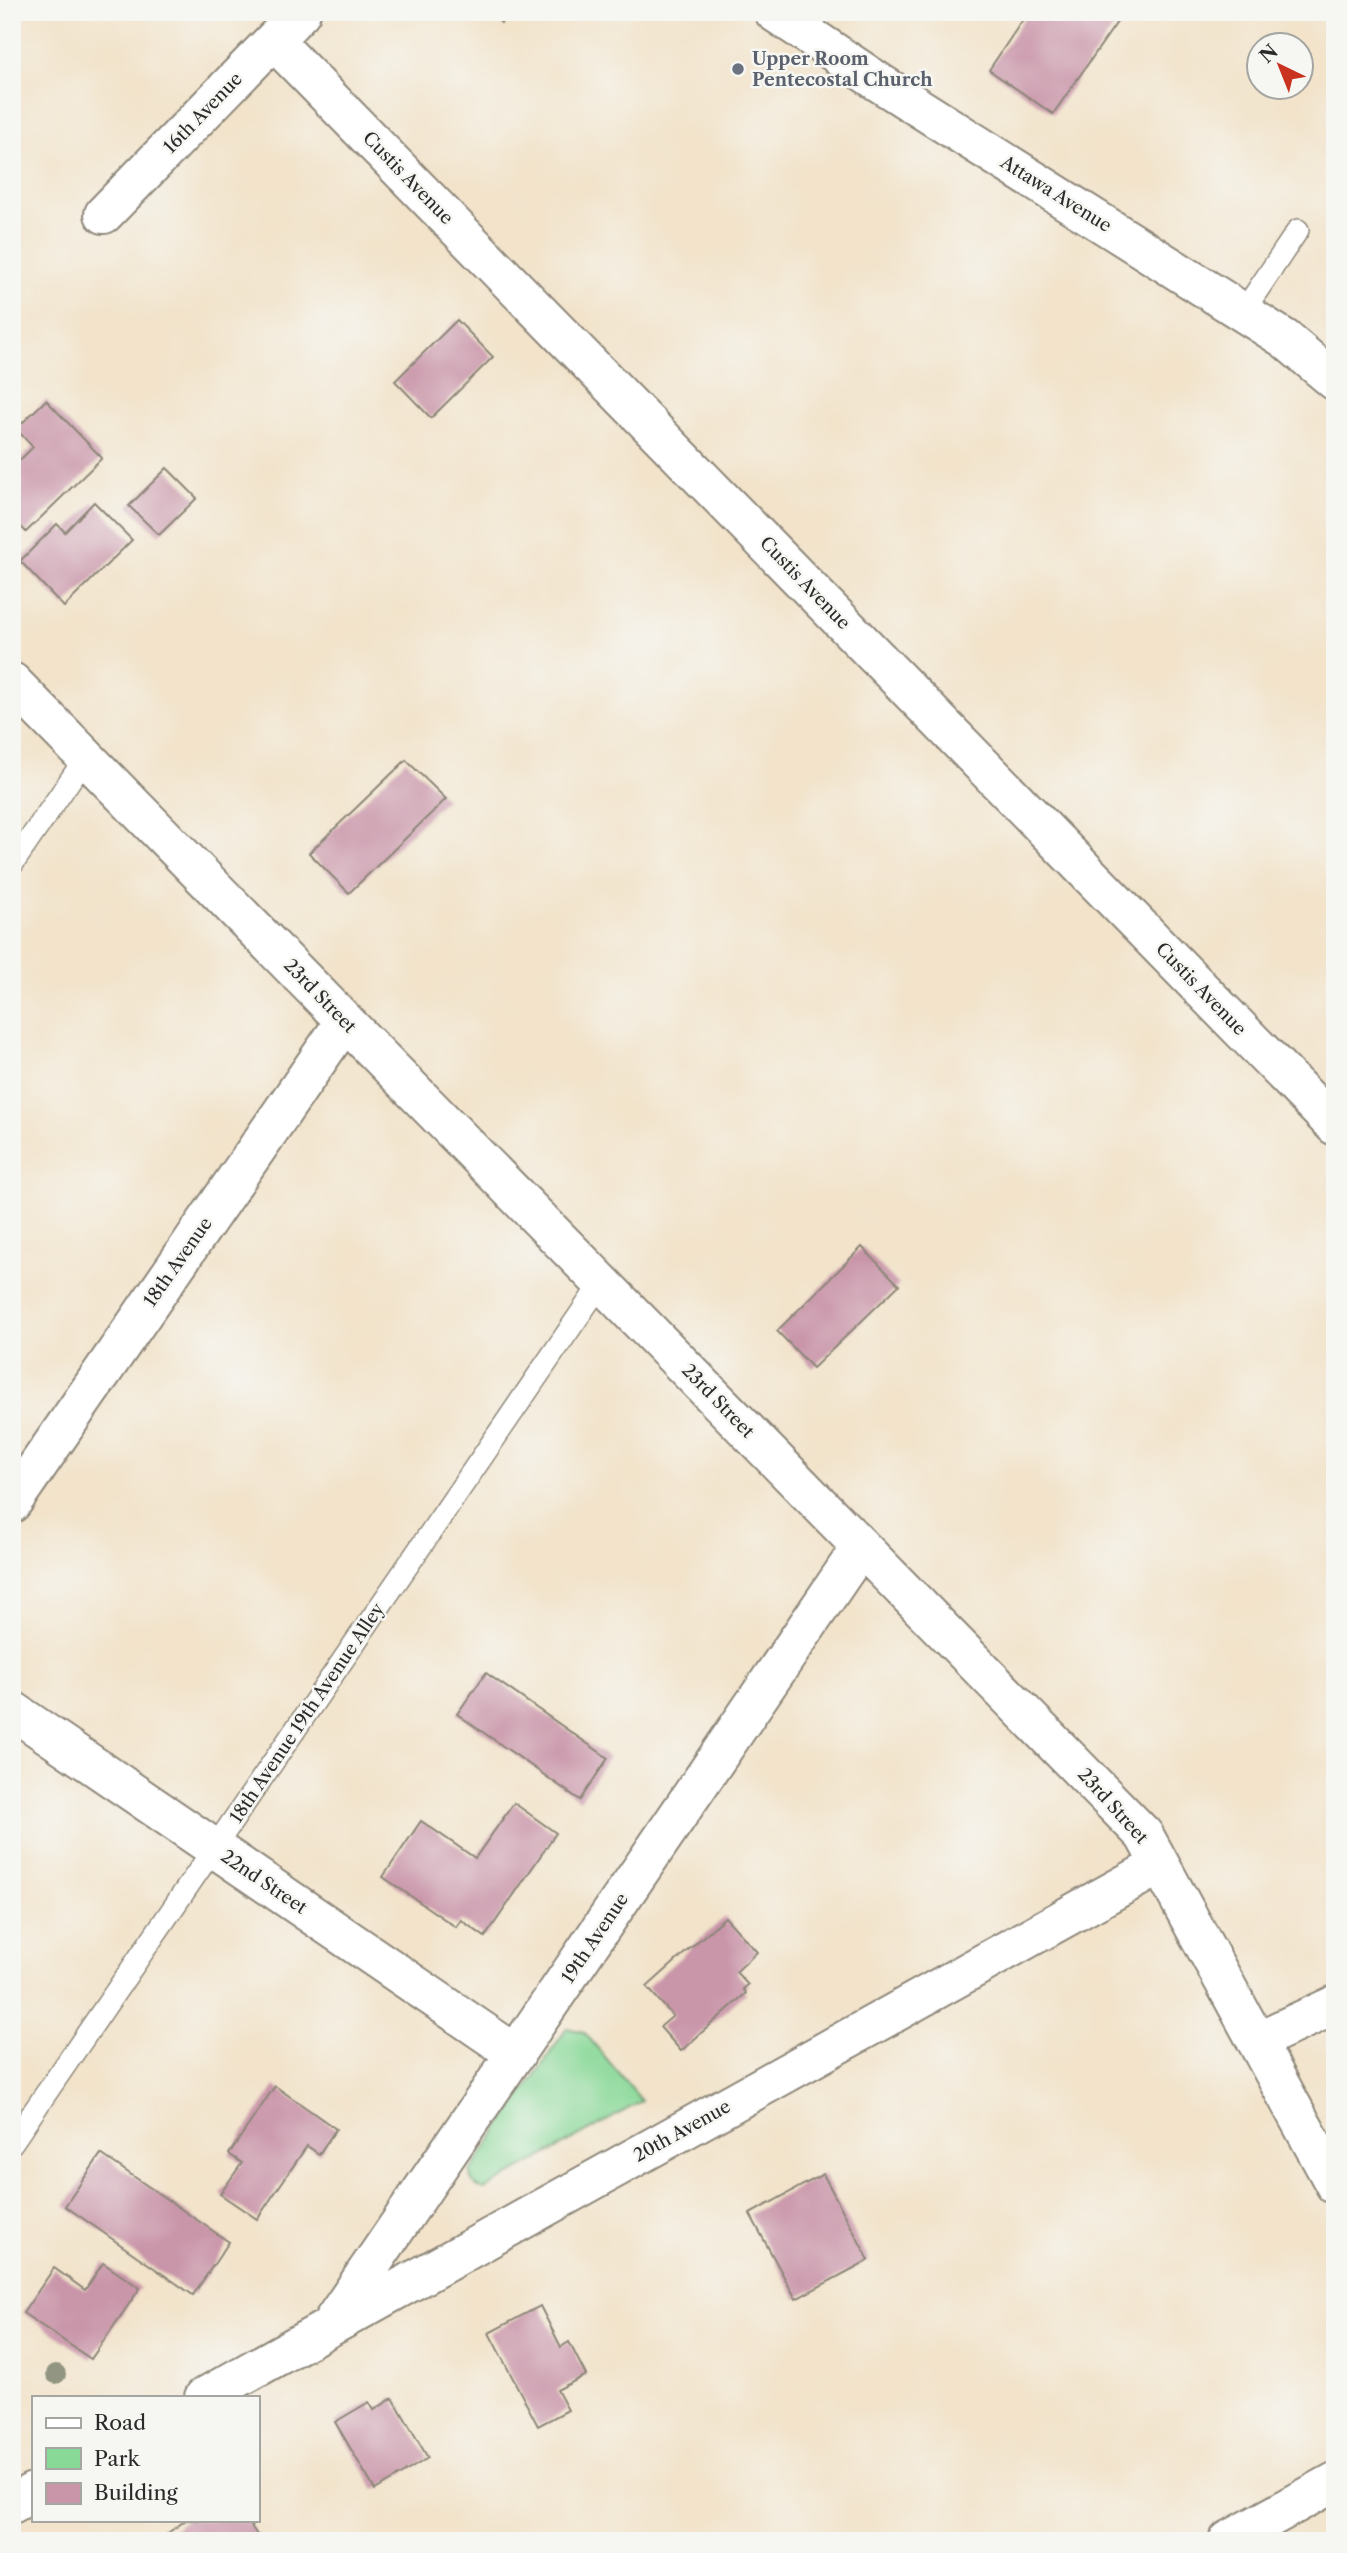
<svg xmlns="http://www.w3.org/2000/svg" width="1347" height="2553" font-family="'Libre Caslon Text',serif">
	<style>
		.green { fill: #88d897; stroke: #5a8261; stroke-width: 2 }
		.building { fill: #c995a9 }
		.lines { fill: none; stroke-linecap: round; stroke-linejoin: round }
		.service-casing { stroke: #8e877a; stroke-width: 24 }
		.minor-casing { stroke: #8e877a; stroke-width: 42 }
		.service { stroke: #fff; stroke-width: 21 }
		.minor { stroke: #fff; stroke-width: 38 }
		.tree { fill: #919581 }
		.worship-dot { fill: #6b7280; stroke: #f6f6f2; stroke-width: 2.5 }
		.labels { text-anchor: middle; stroke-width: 5; stroke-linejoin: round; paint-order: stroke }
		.worship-label { font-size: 18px; font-weight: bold; fill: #5b616d; stroke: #f6f6f2; text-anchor: start }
		.street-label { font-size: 18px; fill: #2b2b2b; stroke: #f6f6f2 }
	</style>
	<rect width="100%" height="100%" fill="#f6f6f2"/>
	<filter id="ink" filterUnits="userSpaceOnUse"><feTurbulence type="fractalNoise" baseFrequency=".0143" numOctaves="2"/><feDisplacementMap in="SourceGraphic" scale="14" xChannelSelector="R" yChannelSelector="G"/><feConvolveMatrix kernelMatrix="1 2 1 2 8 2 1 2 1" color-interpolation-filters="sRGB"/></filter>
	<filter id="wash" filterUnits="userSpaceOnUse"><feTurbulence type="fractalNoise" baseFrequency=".00686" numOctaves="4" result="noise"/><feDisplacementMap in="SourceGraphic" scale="28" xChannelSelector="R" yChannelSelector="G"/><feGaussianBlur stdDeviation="1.57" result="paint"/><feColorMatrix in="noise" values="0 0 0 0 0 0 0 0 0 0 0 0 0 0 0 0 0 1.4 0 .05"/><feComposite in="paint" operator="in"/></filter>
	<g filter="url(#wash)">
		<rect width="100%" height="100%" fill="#f2e3ca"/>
		<path class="green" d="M567 2028 584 2032 642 2101 485 2189C475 2188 470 2182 470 2172Z"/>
		<g id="blocks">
			<path class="building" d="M490 12H512L501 23Z
				M1028 12H1124L1053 114 989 70Z
				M457 320 493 357 431 418 395 381Z
				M46 400 102 458 26 532 12 517V468L33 447 16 429Z
				M167 468 197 498 159 535 129 506Z
				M94 502 132 540 64 607 20 561 57 524 65 532Z
				M406 760 446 799 349 893 309 853Z
				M862 1247 899 1285 813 1368 777 1331Z
				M486 1673 608 1758 580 1800 457 1714Z
				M514 1803 556 1833 485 1937 461 1920 456 1927 383 1877 421 1821 475 1858Z
				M725 1917 757 1952 736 1972 748 1985 743 1989 746 1993 681 2051 660 2027 673 2016 647 1987Z
				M275 2086 336 2129 319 2154 307 2146 257 2219 220 2194 242 2163 229 2154Z
				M101 2154 229 2242 193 2295 65 2206Z
				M823 2174 869 2260 796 2299 750 2214Z
				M103 2263 140 2288 91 2359 23 2313 54 2268 85 2290Z
				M540 2306 561 2347 569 2342 586 2375 557 2390 568 2410 538 2426 489 2333Z
				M393 2398 428 2458 375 2490 335 2422 369 2402 374 2410Z
				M186 2520H247L261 2541H169L165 2535Z"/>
		</g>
	</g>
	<g filter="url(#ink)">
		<use href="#blocks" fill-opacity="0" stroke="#8e877a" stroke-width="2"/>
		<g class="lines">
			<g class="service-casing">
				<path id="service" d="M1243 312 1298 230
					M12 865 86 757
					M12 2143 602 1282"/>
			</g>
			<g class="minor-casing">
				<path id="minor" d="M774 12 880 83 1285 339 1335 381
					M274 41 1335 1126
					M104 214 301 12
					M12 682 1144 1835 1335 2185
					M12 1503 345 1021
					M12 1710 516 2054
					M1257 2041 1335 2005
					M333 2321 861 1547
					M204 2397 1160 1865
					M12 2504 33 2492
					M1228 2541 1335 2482"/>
			</g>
			<use href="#service" class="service"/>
			<use href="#minor" class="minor"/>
		</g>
		<circle class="tree" cx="56" cy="2374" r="10"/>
	</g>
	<circle class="worship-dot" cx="738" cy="69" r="7"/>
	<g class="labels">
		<g class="worship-label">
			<text x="752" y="65">Upper Room<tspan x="752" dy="21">Pentecostal Church</tspan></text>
		</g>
		<g class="street-label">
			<text transform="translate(203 113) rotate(-46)" y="6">16th Avenue</text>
			<text transform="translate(408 178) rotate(46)" y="6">Custis Avenue</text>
			<text transform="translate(1056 194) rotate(32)" y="6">Attawa Avenue</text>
			<text transform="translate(805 583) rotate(46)" y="6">Custis Avenue</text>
			<text transform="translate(1201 989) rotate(46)" y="6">Custis Avenue</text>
			<text transform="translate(320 996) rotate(46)" y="6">23rd Street</text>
			<text transform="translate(178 1262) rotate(-55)" y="6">18th Avenue</text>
			<text transform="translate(718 1401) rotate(46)" y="6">23rd Street</text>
			<text transform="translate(307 1713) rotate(-56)" y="6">18th Avenue 19th Avenue Alley</text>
			<text transform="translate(1113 1806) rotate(48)" y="6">23rd Street</text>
			<text transform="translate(264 1882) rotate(34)" y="6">22nd Street</text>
			<text transform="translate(595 1938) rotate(-56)" y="6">19th Avenue</text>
			<text transform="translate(682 2131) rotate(-29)" y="6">20th Avenue</text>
		</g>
	</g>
	<rect width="1347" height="2553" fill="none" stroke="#f6f6f2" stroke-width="42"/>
	<rect x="32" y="2396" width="228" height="126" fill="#f6f6f2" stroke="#a5a5a2" stroke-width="2"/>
	<rect x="46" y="2418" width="35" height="10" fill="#ffffff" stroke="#a5a5a2" stroke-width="2"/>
	<text x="94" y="2430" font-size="21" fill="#2b2b2b">Road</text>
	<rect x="46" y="2448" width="35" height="21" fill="#88d897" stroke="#a5a5a2" stroke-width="2"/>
	<text x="94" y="2466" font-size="21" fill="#2b2b2b">Park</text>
	<rect x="46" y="2483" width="35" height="21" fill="#c995a9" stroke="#a5a5a2" stroke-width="2"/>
	<text x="94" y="2500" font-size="21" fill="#2b2b2b">Building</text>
	<g transform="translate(1280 66) rotate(317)"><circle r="33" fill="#f6f6f2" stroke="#a5a5a2" stroke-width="2"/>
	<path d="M0-5L12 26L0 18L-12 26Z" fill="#c8321e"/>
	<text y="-10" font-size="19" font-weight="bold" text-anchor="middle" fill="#2b2b2b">N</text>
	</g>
</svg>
